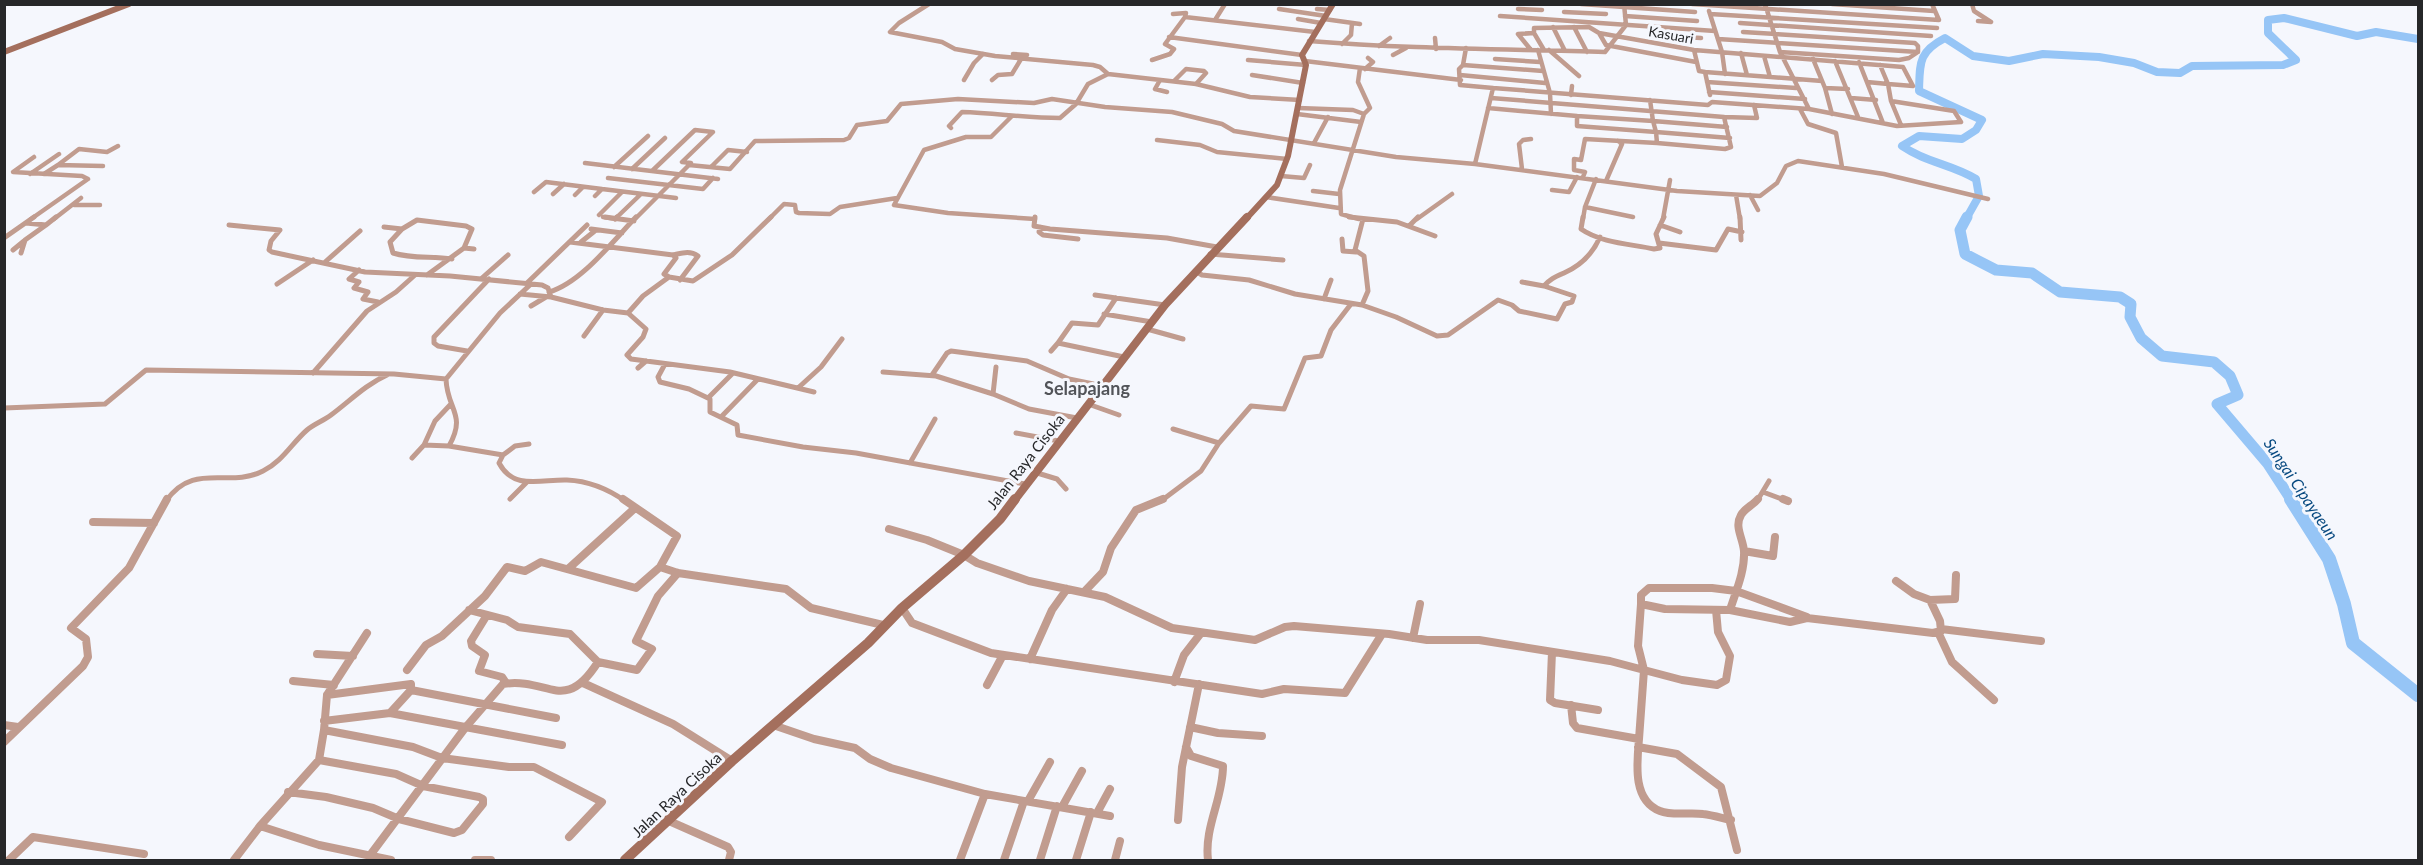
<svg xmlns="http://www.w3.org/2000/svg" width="2423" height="865" font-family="Lato,sans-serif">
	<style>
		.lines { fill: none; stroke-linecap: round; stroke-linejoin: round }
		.river-far2 { stroke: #96c5f6; stroke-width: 8 }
		.river-far1 { stroke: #96c5f6; stroke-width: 11 }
		.river { stroke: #96c5f6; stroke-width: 14 }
		.street-far2 { stroke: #c19c8f; stroke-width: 4.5 }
		.street-far1 { stroke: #c19c8f; stroke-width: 5 }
		.street { stroke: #c19c8f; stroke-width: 8 }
		.secondary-far2 { stroke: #a46f5d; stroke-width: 6 }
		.secondary-far1 { stroke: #a46f5d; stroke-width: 8 }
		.secondary { stroke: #a46f5d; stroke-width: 10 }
		.labels { text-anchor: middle; stroke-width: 6; stroke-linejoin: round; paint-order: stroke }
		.far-street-label { font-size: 14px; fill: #262729; stroke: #f5f7fd }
		.street-label { font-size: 15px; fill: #262729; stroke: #f5f7fd }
		.water-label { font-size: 16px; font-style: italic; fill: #084a81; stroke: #f5f7fd }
		.quarter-label { font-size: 18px; font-weight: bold; fill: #525459; stroke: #f5f7fd }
	</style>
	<rect width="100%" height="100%" fill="#f5f7fd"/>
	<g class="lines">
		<path class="river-far2" d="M1966 219 1979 196 1976 179C1951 164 1927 163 1902 146L1919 136 1962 139 1976 130 1982 120 1919 91C1920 63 1918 52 1945 38L1973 56 2009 61 2043 54 2099 57 2134 63 2157 72 2180 73 2192 66 2283 65 2296 60 2268 33V20L2284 18 2357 36 2376 32 2418 39"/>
		<path class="river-far1" d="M1967 217 1960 230 1965 254 1996 270 2032 273 2060 292 2120 297 2131 304 2130 317 2141 338 2162 356 2214 362 2230 376 2238 395 2217 404 2268 464 2292 501"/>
		<path class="river" d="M2291 499 2329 559 2344 604 2353 643 2418 695"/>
		<path class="street-far2" d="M929 4 899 23 890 32 942 42 955 49 995 56 1093 65 1100 67 1108 74 1196 84 1250 97 1300 100
			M1581 4 1695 12
			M1692 4 1939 20 1932 4
			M1832 4 1934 11
			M1972 4 1974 11 1991 22 1978 21
			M1279 9 1326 16
			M1317 9 1330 10
			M1518 9 1542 10
			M1709 11 1722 52 1725 74
			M1564 12 1606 14
			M1173 14 1186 13 1185 17
			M1710 14 1937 28
			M1500 16 1715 31
			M1625 16 1697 21
			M1185 17 1315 32
			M1298 19 1321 23
			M1324 19 1360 24
			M1215 20 1225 4
			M1740 23 1931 36
			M1649 26 1651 34 1654 35 1701 38
			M1553 27 1565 51
			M1574 27 1587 52
			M1743 32 1915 43 1918 46V52L1909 58 1899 60 1780 52
			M1534 33 1544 50
			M1599 33 1606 45 1696 62
			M1169 37 1302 55
			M1435 38 1436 49
			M1718 39 1918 52
			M1309 41C1407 49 1506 49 1605 52L1626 25 1624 4
			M1342 44 1351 35 1352 23
			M1379 46 1390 38
			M1466 48 1463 65 1459 69 1460 85 1493 88
			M1174 49 1165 44 1185 17
			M1531 50 1518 34 1534 33V28L1589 27 1599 33 1694 50 1903 67 1913 86 1888 84 1891 101 1954 111 1961 122 1897 126 1809 109
			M1538 50 1550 93 1551 114
			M1549 50 1579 76
			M1694 50 1699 71 1705 72 1710 95
			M1741 53 1747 75
			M1013 54 1027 55
			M1393 55 1406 48
			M1764 56 1770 77
			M1495 59 1540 62
			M1813 59 1825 88 1832 114
			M1152 60 1170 54 1174 49
			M1248 60 1306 65
			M1305 61 1461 80
			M1835 61 1858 117
			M1859 62 1883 123
			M1463 65 1543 71
			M1360 68 1358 82 1370 108 1364 114
			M1365 69 1373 62 1368 58
			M1705 72 1822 81
			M1252 75 1303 83
			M1460 75 1545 83
			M964 80 974 63 983 54
			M992 80 998 75 1012 74 1021 59
			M1160 80 1155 89 1167 92
			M1174 81 1186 69 1204 71 1206 73 1196 84
			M1707 82 1796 88
			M1867 82 1888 84 1880 65
			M1825 88 1848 89
			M1709 92 1805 99
			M1571 95 1572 86
			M1491 98 1724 117
			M1851 98 1876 100
			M1650 100 1653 121 1727 127
			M1891 101 1901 125
			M1298 108 1353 110 1364 114 1340 190 1341 214 1359 219
			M1488 108 1577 116V126L1656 132 1657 143 1725 149 1731 147 1724 117 1757 118 1754 105
			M1800 109 1808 124 1836 133 1842 167
			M1297 114 1361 122
			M1012 116 991 137H966L924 150 894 205 948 213 1035 219
			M1577 116 1653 121 1656 132 1730 138
			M951 128 949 126 962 112C995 113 1027 118 1060 118L1076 104 1088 84 1108 74
			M1157 140 1200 145 1217 152 1287 159
			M1314 143 1328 117
			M585 163 718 179
			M1475 164 1677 191 1760 196 1777 183 1786 166 1798 161 1884 174 1988 199
			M58 165 79 149 107 152 118 146
			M614 167 648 136
			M711 167 728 150 747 152
			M632 169 665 138
			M1522 169 1519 144 1523 140 1531 139
			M652 171 695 130 713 132 682 162 691 163 689 165
			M30 174 59 154
			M44 174 58 165 103 166
			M1281 176 1304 178 1310 165
			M1583 177 1585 172 1574 170V159L1581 160 1585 139 1657 143
			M608 178 703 189 713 178
			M1606 181 1622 144 1618 141
			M1552 190 1569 192 1577 177
			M1313 191 1339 194
			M534 192 546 182 602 189
			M553 194 564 184
			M575 195 583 187
			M1736 195 1740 219
			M1750 195 1758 210
			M595 196 602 189 676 198
			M1266 197 1339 208
			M74 205H100
			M1585 207 1596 179
			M599 215 622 192
			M603 217 616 219
			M31 219 88 179 82 176 13 172 34 157
			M54 219 81 198
			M615 219 641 194
			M635 219 689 165 730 169 755 141 844 140 849 138 857 125 887 121 901 104 958 99 1034 103 1052 99 1105 107 1172 112 1222 124 1234 131 1396 157 1475 164 1493 88 1708 105 1712 102 1809 109 1780 52 1765 4
			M769 219 784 204 795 205 796 212 799 213 830 214 840 207 897 198
			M1417 219 1452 194
			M1583 219 1585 207 1633 217
			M1663 219 1670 180"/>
		<path class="street-far1" d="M605 217 634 221
			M1035 217 1034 226 1050 229 1167 238 1217 247
			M1349 217 1397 222 1435 236
			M1583 217 1581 229C1601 243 1631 244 1654 249L1660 248 1656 234 1664 217
			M1740 217 1741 240
			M615 219 617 217
			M26 223 46 225 56 217
			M229 225 280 230 271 241 269 250 272 252 365 272 450 276 542 285 548 288 551 297 603 310 628 313 646 329 643 337 627 355 631 359 730 372 814 392
			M1660 225 1680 232
			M1409 226 1418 217
			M384 227 402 229 417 220 466 226 472 229 464 248
			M1040 227 1039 232 1043 235 1078 239
			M402 229 390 242 393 253C412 259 432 256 452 259
			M591 229 622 233
			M4 238 34 217
			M1342 239 1343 251 1356 252
			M570 242 673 255C682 253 690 250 698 256L680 280
			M581 242 596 230
			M1659 243 1716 250 1728 229 1742 232
			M13 250 24 241
			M21 253 25 240 46 225
			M1210 254 1283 260
			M324 263 360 231
			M359 270 349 279 359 282 354 288 368 292 363 299 378 302
			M1195 271 1202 275 1249 280 1295 294 1362 305 1396 317 1437 336 1448 335 1498 300 1512 305 1519 311 1557 319 1565 304 1572 302 1574 296 1544 286
			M427 275 464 248 474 249
			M669 277 664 274 676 258 673 255
			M482 278 508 255
			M1522 282 1544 286C1550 279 1555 277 1564 273 1580 266 1593 253 1600 237
			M527 283 587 225
			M277 284 313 260
			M549 292C581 283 613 241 636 217
			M520 294 551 297
			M1095 295 1165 305
			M1324 299 1331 280
			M1362 305 1368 291 1364 256 1355 250 1363 219
			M531 306 546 297
			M628 313 643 296 669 277 693 281 732 255 771 217
			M1104 314 1152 322
			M1147 329 1183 339
			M584 336 603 310
			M1058 343 1072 323 1098 325 1116 298
			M467 351 438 346 434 343V337L489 279
			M1051 351 1058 343 1124 357
			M665 364 658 377 660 382 689 389 710 399V412L737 425 738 435 803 447 856 453 1025 484
			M996 367 993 394 1029 409 1077 418
			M638 368 646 361
			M883 372 936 376 993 394
			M313 373 367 311 396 292 415 275
			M932 375 947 353 951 351 1027 361 1069 379 1103 386
			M446 379 500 313 531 284
			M798 388 821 367 842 339
			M708 398 733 373
			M1088 404 1119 415
			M4 408 105 404 146 370 394 374 446 379C447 410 467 414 449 446L503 455 499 463C514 491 542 479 567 480 589 481 608 489 625 501
			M721 417 758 379
			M1173 429 1219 443
			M1016 433 1059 441
			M424 445 435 421 450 405
			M503 455 515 446 529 444
			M412 458 424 445 449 446
			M910 463 935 419
			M1034 472 1057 479 1066 489
			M1763 492 1787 501
			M510 499 526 483
			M166 501C194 461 228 489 263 471 282 462 292 443 307 430 314 424 323 421 331 415 350 401 365 385 387 375
			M1161 501 1201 471 1219 443 1251 406 1284 409 1305 358 1321 356 1331 330 1351 304
			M1757 501 1769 481"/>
		<path class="street" d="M623 499 677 536 660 567 678 573 786 589 811 608 883 625
			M1783 499 1788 501
			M93 522 154 523
			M889 529 927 540 964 555 977 563 1029 581 1105 597 1172 628 1255 640 1285 627 1294 626 1389 634 1427 640H1479L1610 661 1644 670 1638 646 1641 604 1665 609 1730 610C1736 591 1745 571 1744 551 1743 538 1734 527 1741 515 1744 509 1753 505 1758 499
			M1744 551 1773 556 1775 537
			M568 569 635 508
			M1084 592 1103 572 1111 548 1136 510 1163 499
			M1930 600 1955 599 1956 575
			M1641 604V595L1649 588H1712L1736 591 1807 617
			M902 608 912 623 991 653 1262 694 1284 689 1345 693 1382 634
			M469 610 507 620 518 627 570 634 598 662 637 670 652 649 636 641 658 596 678 573
			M1730 610 1790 622 1807 618 1933 633 1941 631 1940 621 1930 600 1914 594 1896 581
			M487 615 471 641 472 646 485 655 479 671 502 677 506 683
			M1941 629 2041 641
			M1938 632 1952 662 1994 700
			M367 633 327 695 324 730 413 747 442 758 509 767H534L602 802 569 837
			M1413 638 1420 604
			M1552 652 1550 700 1555 703 1598 710
			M317 654 353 656
			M1030 659 1052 610 1067 589
			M407 670 426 645 442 636 485 596 507 567 525 571 541 562 636 588 660 567
			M293 681 334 685
			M1174 682 1184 655 1201 633
			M583 683 673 724 732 761
			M987 685 1003 655
			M327 695 411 684V690
			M1571 705 1573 723 1577 728 1639 739C1637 763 1632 800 1660 811 1672 816 1690 812 1703 814 1712 815 1722 818 1731 820
			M556 718 411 690 390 713 562 745
			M324 721 390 713
			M4 725 18 727
			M773 725 814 739 855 748 870 759 891 768 985 794 960 860
			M1190 727 1218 733 1262 736
			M1639 739 1644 670 1682 680 1717 685 1726 680 1730 656 1718 632 1716 610
			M4 742 83 666 88 657 86 639 71 628 129 568 167 499
			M1186 747 1191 756 1223 766C1223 799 1204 827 1208 860
			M1638 747 1677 754 1721 787 1737 850
			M288 792 326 797 373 808 399 819 454 833 462 830 483 804V799L479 797 423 786 396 774 319 760
			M985 794 1110 816
			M1028 801 1050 762
			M1062 807 1082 771
			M1097 813 1110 789
			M1178 820 1182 767 1199 684
			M669 821 728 847 731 852 729 860
			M260 826 319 760 324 730
			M371 854 465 728 503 684C549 677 564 715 598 662
			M9 860 33 837 144 854
			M234 860 260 826 319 845 391 860
			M475 860H491
			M1004 860 1024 801
			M1040 860 1057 806
			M1076 860 1091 812
			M1115 860 1120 841"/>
		<path class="secondary-far2" d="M4 52 129 4
			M1246 219 1277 185 1288 156 1306 65 1302 55 1333 4"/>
		<path class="secondary-far1" d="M1014 501 1165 305 1247 217"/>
		<path class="secondary" d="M625 860 732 761 868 643 902 608 964 555 1000 519 1015 499"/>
	</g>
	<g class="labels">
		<g class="far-street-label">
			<text transform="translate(1671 35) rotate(10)" y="5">Kasuari</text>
		</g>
		<g class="street-label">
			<text transform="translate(1026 462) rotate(-52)" y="5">Jalan Raya Cisoka</text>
			<text transform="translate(677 795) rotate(-43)" y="5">Jalan Raya Cisoka</text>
		</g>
		<g class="water-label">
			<text transform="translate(2301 489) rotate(56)" y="6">Sungai Cipayaeun</text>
		</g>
		<g class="quarter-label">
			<text x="1087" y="395">Selapajang</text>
		</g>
	</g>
	<rect width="2423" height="865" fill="none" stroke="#262729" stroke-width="12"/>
</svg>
